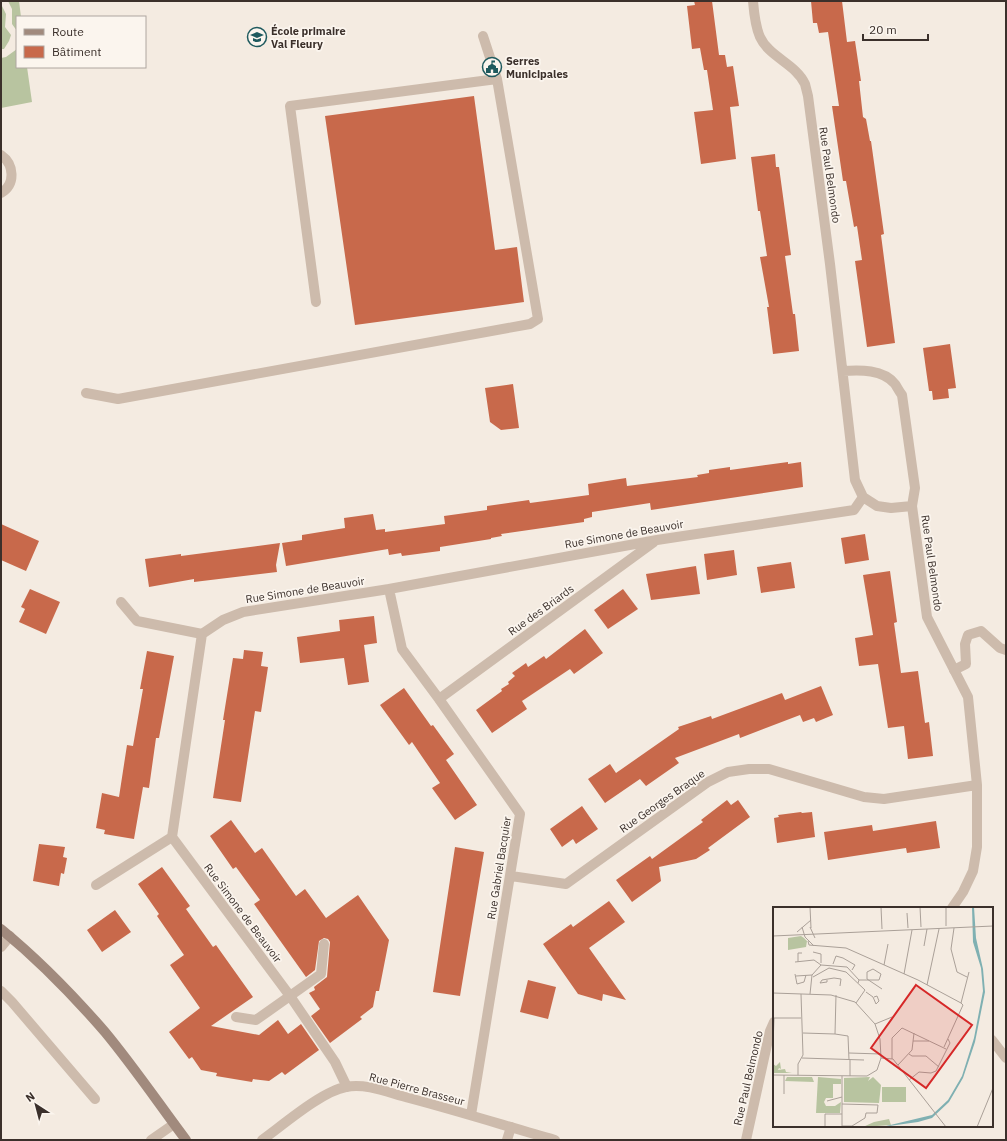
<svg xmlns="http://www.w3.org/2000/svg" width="1007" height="1141" font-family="'IBM Plex Sans',sans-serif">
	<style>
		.green { fill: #b8c4a0 }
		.building { fill: #c8694b }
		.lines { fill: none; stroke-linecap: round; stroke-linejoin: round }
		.lane { stroke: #cdbbac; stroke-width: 10 }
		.street { stroke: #cdbbac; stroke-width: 10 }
		.secondary { stroke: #a18a7d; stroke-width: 10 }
		.labels { text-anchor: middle; stroke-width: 3.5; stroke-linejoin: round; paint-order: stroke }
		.poi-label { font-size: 11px; font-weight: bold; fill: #3b302b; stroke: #fbf5ee; text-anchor: start }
		.street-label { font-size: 11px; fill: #3b302b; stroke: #fbf5ee }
		.inset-road { fill: none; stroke: #aaa098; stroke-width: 1 }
		.view { fill: #d62828; fill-opacity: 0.15; stroke: #d62828; stroke-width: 2 }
		.inset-edge { fill: none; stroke: #3b302b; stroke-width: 2 }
	</style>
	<rect width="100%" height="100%" fill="#f4ebe1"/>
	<path class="green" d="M8 1H19L21 17H17V31L12 24V9Z
		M1 4 6 14 5 27 11 35 9 41 4 49H1Z
		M17 49V67H27L32 102 1 108V58L6 57Z"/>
	<path class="building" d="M694 1H712L719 55H725L727 67 733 66 739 106 730 107 736 159 701 164 694 112 713 110 707 70H704L700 48 692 49 687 6 695 5Z
		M811 1H842L847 42 855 41 861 81H859L863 117 866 119 870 141H871L884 234 881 235 895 343 867 347 855 261 862 260 857 226 854 227 846 181H843L832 106H839L828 32 819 33 817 23H813Z
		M474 96 495 250 517 247 524 302 355 325 325 116Z
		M775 154 776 167H779L791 255 785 256 793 314H795L799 351 773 354 767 307H769L760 257 767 256 760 211H758L751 157Z
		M950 344 956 388 948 389 949 398 933 400 932 391H929L923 348Z
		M513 384 519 428 501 430 490 422 485 388Z
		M788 462V464L801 462 803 487 651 510 650 503 592 512V517L584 519V522L501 534 502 536 491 538V539L440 547V551L402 556 401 553 389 555 388 549 286 566 282 543 302 540V535L345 528 344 518 373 514 376 530 385 529V532L445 524 444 516 487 510V506L529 500 530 503 589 495 588 484 626 478 627 486 698 477 697 475 709 473V470L730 467V470Z
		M1 524 39 541 26 571 1 560Z
		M865 534 869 560 845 564 841 538Z
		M280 543 276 565 277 572 194 582V579L149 587 145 559 181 554V556Z
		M734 550 737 575 707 580 704 554Z
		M791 562 795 588 761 593 757 567Z
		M696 566 700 594 651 600 646 574Z
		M890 571 897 622 894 623 901 673 918 671 925 723 929 722 933 756 908 759 904 726 888 728 878 664 859 666 855 638 873 635 863 575Z
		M30 589 60 602 46 634 19 622 25 609 21 607Z
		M623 589 638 609 608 629 594 610Z
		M374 616 377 643 364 645 369 682 348 685 344 658 300 663 297 637 340 631 339 620Z
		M585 629 603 653 574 674 570 669 522 701 527 709 492 733 476 710 502 691 501 689 509 684 508 682 515 676 512 673 526 663 528 667 544 656 546 659Z
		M244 650 263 652 261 666 268 667 261 712 255 711 241 802 213 798 225 720H223L233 658 243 659Z
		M147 651 174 656 159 738H156L149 788 143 787 134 839 104 834 105 830 96 828 102 793 119 797 127 745 133 746 143 689H140Z
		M821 686 833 715 816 722 814 718 803 722 800 715 740 738 739 734 675 758 679 763 646 786 640 779 605 803 588 779 610 764 616 773 679 729 678 727 711 716 712 719 782 693 785 700Z
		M404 688 431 726 433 725 454 754 446 760 477 805 455 820 432 788 440 783 412 742 409 745 380 705Z
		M727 800 731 805 738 800 750 817 708 848 710 850 696 859 659 867 661 881 632 902 616 880 650 856 652 859 703 822 701 820Z
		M582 806 598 829 576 844 573 839 562 847 550 829Z
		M801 812 802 813 812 812 815 837 777 843 774 818 779 817 778 815Z
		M231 820 255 853 262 848 296 896 305 889 326 918 358 895 389 940 379 991H376L373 1007 360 1017 362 1019 330 1043 311 1016 320 1009 309 993 315 990 314 987 327 977 330 942 328 939 324 938 319 941 315 970 306 977 254 904 260 900 236 867 233 869 210 836Z
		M936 821 940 848 907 853 906 848 828 860 824 832 872 825 873 831Z
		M39 844 65 847 63 857 67 858 64 874 61 873 59 886 33 881Z
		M455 847 484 852 460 996 433 992Z
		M162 867 190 906 186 909 213 947 216 945 253 997 211 1026 259 1035 278 1020 288 1034 301 1024 319 1050 285 1075 282 1072 269 1081 253 1079 252 1082 216 1076 217 1073 201 1070 192 1057 189 1059 169 1032 200 1008 170 965 184 955 157 916 159 914 138 884Z
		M609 901 625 922 589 948 626 1000 603 994 602 1001 578 994 543 944 571 924 573 927Z
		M115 910 131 932 102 952 87 930Z
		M528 980 556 987 548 1019 520 1012Z"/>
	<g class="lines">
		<path class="lane" d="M1 155C14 164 16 184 1 193
			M316 302 290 106 497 79
			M86 393 118 399 530 324 538 319 497 79 483 36
			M121 602 137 621 202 634
			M954 670 966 664 965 644 968 635 981 631 1000 648 1006 650
			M1 947 10 936
			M1 991 12 1002 95 1099
			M992 1040 1006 1058
			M507 1140 511 1127"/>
		<path class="street" d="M753 1C754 13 755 26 760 37 769 57 796 64 805 84 806 88 807 92 808 96L830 264 855 480 863 497
			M843 371C860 370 883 369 895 384 897 387 899 391 902 395L915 488 912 506 927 617 968 697 977 785V847L973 871 963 892 952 908
			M389 589 402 649 439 699 520 814 471 1115
			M439 699 654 542
			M511 876 566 884 708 782 728 772 749 769H769L864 797 884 799 977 785
			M96 885 172 837
			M236 1017 256 1020 321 974 324 944
			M347 1087 335 1062 290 996 172 837 202 634 223 620 243 612 389 589 657 540 854 510 863 497 877 506 891 508 912 506
			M151 1140 174 1124
			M262 1140C283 1125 322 1091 346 1087 367 1083 389 1093 409 1098 458 1111 506 1126 555 1140
			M746 1140 770 1031 774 1022"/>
		<path class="secondary" d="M1 929C39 960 73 995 105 1032 134 1067 159 1104 186 1140"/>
	</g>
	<defs>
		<g id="school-ring" transform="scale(1)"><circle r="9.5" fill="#fbf5ee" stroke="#1f5a5e" stroke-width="1.5"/><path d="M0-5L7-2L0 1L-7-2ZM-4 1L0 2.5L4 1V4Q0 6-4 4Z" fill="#1f5a5e"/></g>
		<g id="civic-ring" transform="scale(1)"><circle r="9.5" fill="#fbf5ee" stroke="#1f5a5e" stroke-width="1.5"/><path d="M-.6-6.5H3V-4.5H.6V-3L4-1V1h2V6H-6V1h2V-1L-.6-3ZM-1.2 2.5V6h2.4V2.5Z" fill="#1f5a5e"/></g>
	</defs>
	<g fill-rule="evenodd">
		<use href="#school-ring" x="257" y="37"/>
		<use href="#civic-ring" x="492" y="67"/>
	</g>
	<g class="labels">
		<g class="poi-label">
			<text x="271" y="35">École primaire<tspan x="271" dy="13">Val Fleury</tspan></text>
			<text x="506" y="65">Serres<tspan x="506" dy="13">Municipales</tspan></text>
		</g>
		<g class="street-label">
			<text transform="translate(830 175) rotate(82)" y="4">Rue Paul Belmondo</text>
			<text transform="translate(624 534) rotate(-10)" y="4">Rue Simone de Beauvoir</text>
			<text transform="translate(932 563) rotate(82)" y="4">Rue Paul Belmondo</text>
			<text transform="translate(305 590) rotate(-9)" y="4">Rue Simone de Beauvoir</text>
			<text transform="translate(541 610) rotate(-36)" y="4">Rue des Briards</text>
			<text transform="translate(662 801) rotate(-35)" y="4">Rue Georges Braque</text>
			<text transform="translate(499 868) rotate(-81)" y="4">Rue Gabriel Bacquier</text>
			<text transform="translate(243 913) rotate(53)" y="4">Rue Simone de Beauvoir</text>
			<text transform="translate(748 1078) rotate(-77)" y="4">Rue Paul Belmondo</text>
			<text transform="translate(417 1089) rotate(15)" y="4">Rue Pierre Brasseur</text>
		</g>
	</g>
	<g transform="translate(773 907)">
		<rect width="220" height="220" fill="#f4ebe1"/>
		<path d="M28 29 31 31 34 34 33 40 15 43V31ZM7 155 8 162 6 161 5 163 12 162 13 165 19 166H1L0 157 3 159ZM14 170H39L41 175 12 174ZM45 170 68 172V177H60V191H53L51 195 53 199H62L68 195 67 206H43ZM97 170 95 174 100 170 108 178 106 196 71 195V171ZM109 180H133V195H109ZM116 212 118 218 90 220 101 215Z" fill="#b8c4a0"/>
		<path d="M199 0H201L203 31 210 62 212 85 202 135 190 171 176 195 159 211 145 215 109 220 159 208 175 193 189 169 201 131 210 84 208 61 200 35Z" fill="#7fb0b2"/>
		<path class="inset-road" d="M37 0 38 21M108 0 109 22M147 0 148 20M173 0V19M134 6 135 21M29 20 32 30 41 39M37 20 42 31M181 21 178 42 184 65 194 70M24 25 38 13M0 29 220 19M35 34 36 38 73 41 145 73 188 96M151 39 154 22M40 45 48 47V56M22 55 41 53 48 58M25 55V46H29M60 57 63 49 70 51 82 58 79 63M111 58 115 37M22 67 24 77 31 75 33 68M131 67 139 23M23 69 39 68M40 70 56 61 73 65 92 83 83 96M94 72 109 82M54 73V75L47 76 49 73 61 71 68 72 67 79M86 73H106L108 67 100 62 94 65V72M154 78 166 22M93 85 100 90 103 97 106 94 104 89 101 90M0 86 58 88 82 95 102 117 107 132 108 151 104 163 94 169 0 168M37 87 39 68 48 58 74 60 86 73 85 76M63 88 62 127 75 129 76 153M0 111H28M102 117 119 110M30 126 62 127M140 134H156M0 138 1 111M171 140 190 98 188 96 196 65M76 146 108 147M136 147 139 149H153L166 160M29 151 91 153M108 151 120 152 173 220M119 152V131L129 121 173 142M125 158 139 143 141 126M25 168V157L30 148 28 87M77 169V153M136 173 146 165 158 166 163 164 177 136 175 132M11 187V168M54 194 69 190M69 197 105 198 104 206H93L92 211 79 219H69M52 220V207H69M69 220V169M204 220 220 181"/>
		<path class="view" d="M143 78 199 118 153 181 98 141Z"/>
		<rect width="220" height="220" class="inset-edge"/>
	</g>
	<rect width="1007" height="1141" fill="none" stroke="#3b302b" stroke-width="4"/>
	<rect x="16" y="16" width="130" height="52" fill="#fbf5ee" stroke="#aea6a0"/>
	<rect x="24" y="29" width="20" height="6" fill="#a18a7d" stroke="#aea6a0"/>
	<text x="52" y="36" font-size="12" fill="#3b302b">Route</text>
	<rect x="24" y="46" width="20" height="12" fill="#c8694b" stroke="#aea6a0"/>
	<text x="52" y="56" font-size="12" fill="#3b302b">Bâtiment</text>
	<g transform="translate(36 1105) rotate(324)" stroke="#fbf5ee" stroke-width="3" paint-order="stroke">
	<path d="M0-3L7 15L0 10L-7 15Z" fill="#3b302b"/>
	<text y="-6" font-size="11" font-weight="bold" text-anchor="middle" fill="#3b302b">N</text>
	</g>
	<path d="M863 34v6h65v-6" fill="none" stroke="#3b302b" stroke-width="2"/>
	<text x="869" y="34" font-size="12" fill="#3b302b" stroke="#fbf5ee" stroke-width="3" paint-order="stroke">20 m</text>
</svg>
